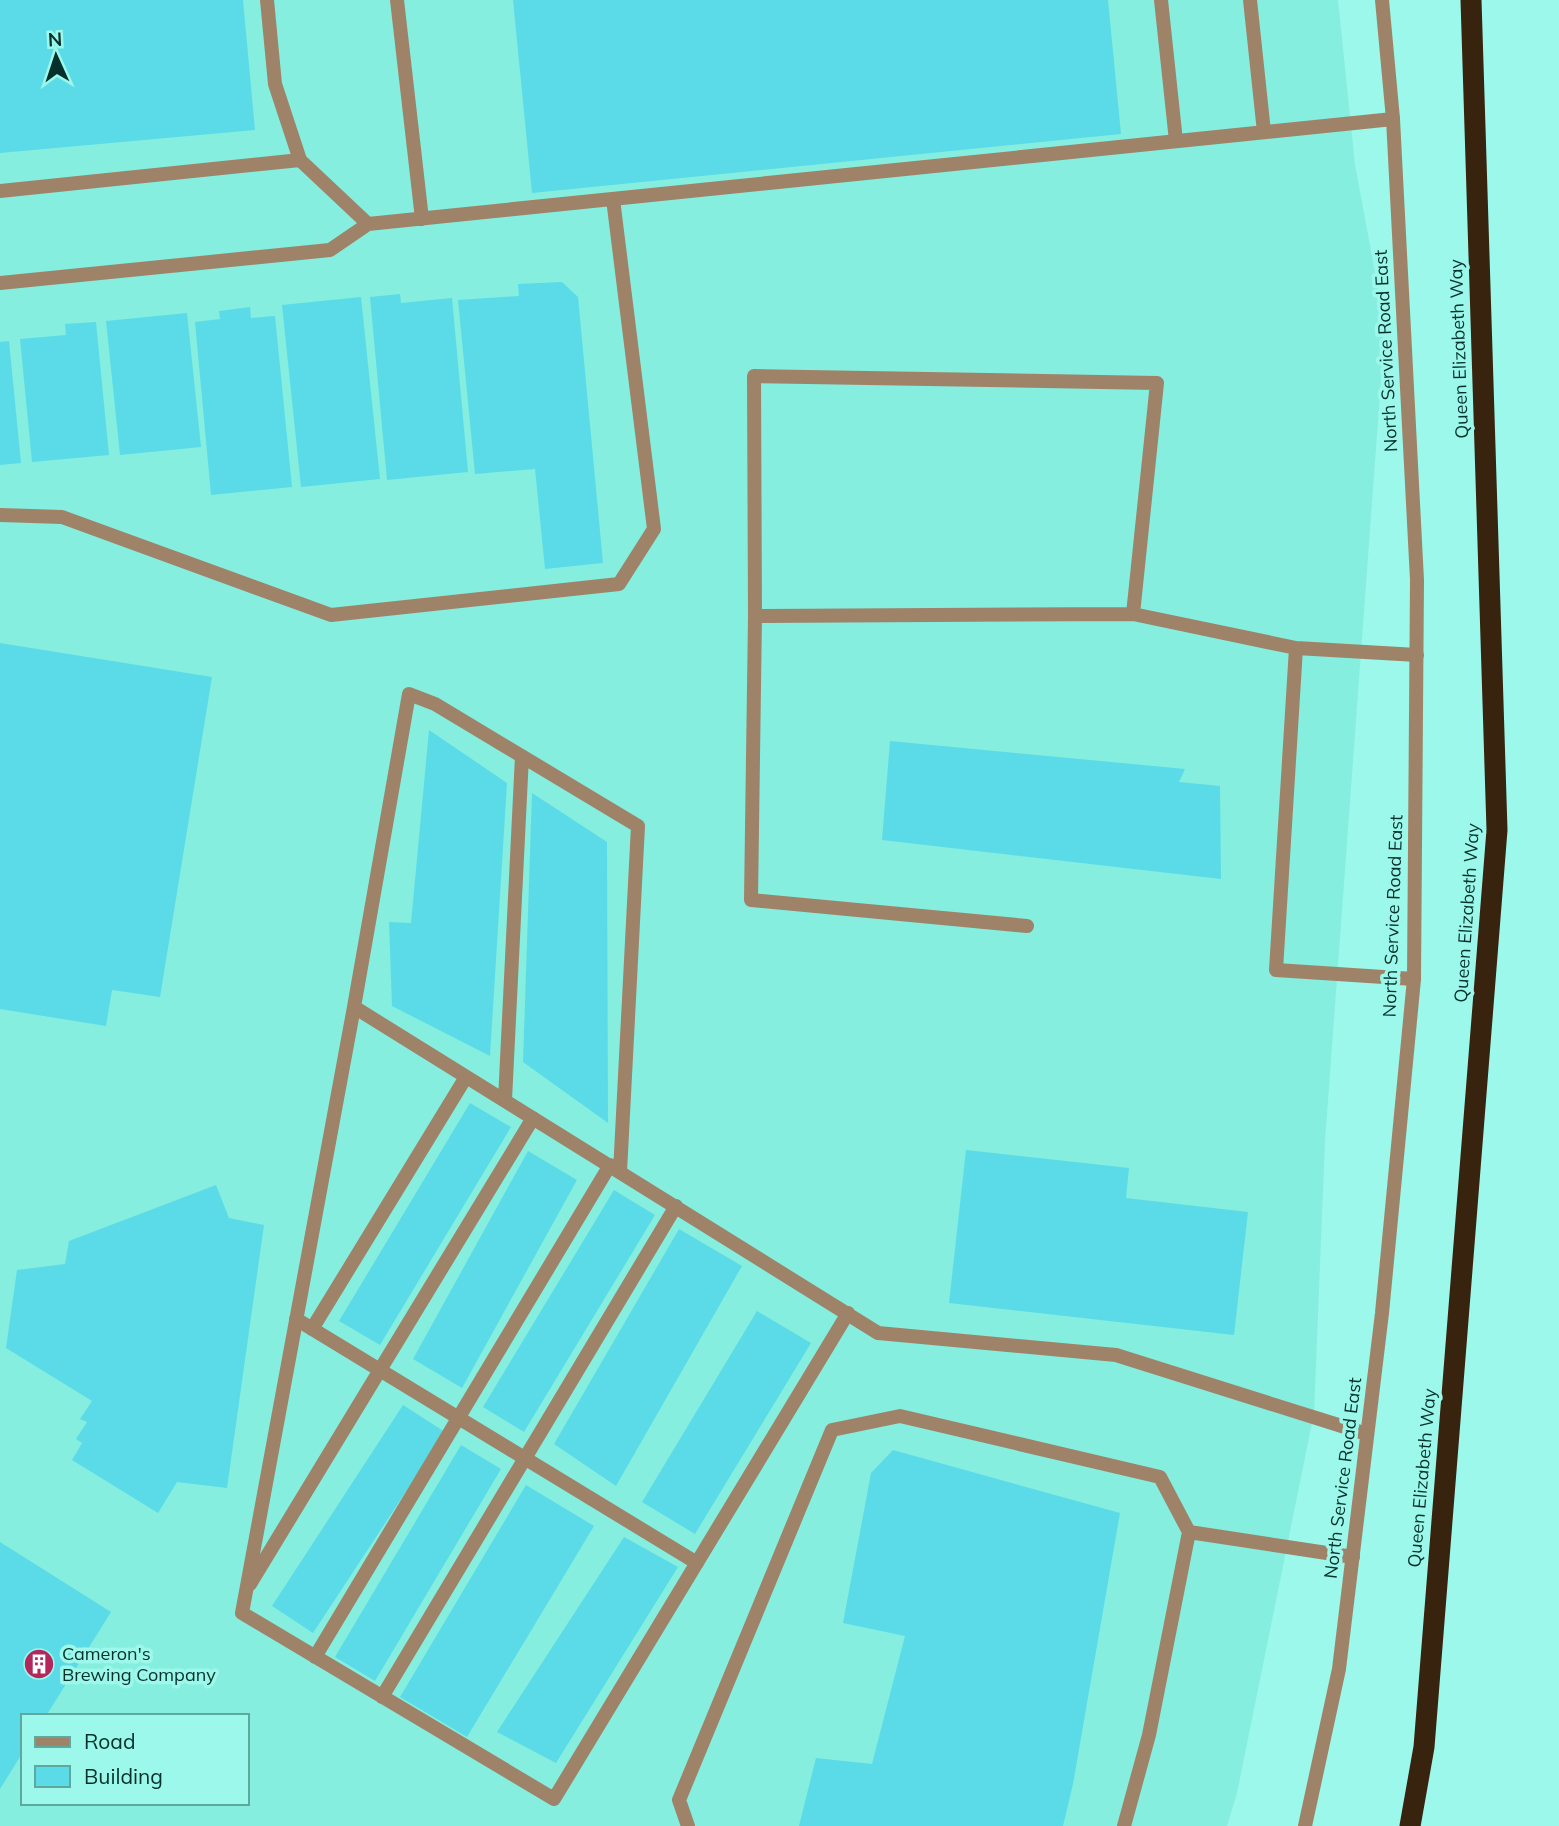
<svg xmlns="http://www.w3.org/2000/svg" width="1559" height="1826" font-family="Mulish,sans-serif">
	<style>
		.built { fill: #85eedf; fill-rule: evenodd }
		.building { fill: #5bdbe7 }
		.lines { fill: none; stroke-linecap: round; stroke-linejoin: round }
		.service { stroke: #9f8369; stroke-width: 14 }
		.tertiary { stroke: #9f8369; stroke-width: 14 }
		.motorway { stroke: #37230e; stroke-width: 21 }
		.labels { text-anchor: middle; stroke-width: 7; stroke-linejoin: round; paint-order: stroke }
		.street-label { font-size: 18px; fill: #06302c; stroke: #9bf8ea }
		.poi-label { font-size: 18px; fill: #06302c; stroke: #9bf8ea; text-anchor: start }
	</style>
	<rect width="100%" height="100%" fill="#9bf8ea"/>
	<path class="built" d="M0 0H1338L1355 165 1385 326 1325 1141 1314 1413 1237 1793 1227 1826H0ZM23 1716H247V1803H23Z"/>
	<path class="building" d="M0 0H243L255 130 0 153Z
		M513 0H1108L1121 134 532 193Z
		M562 282 578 297 603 563 545 569 535 469 475 474 458 300 519 296 518 284Z
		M400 294 401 303 452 298 468 472 387 480 370 297Z
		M361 297 380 479 301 487 282 305Z
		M250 307 251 318 275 316 292 487 211 495 195 322 220 319 219 311Z
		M187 313 201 447 120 455 106 321Z
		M96 322 109 455 32 462 20 339 66 335 65 324Z
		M9 341 21 463 0 465V342Z
		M0 643 212 677 160 997 112 990 106 1026 0 1009Z
		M429 730 507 783 490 1056 392 1006 389 922 411 923Z
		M890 741 1185 769 1179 782 1220 786 1221 879 882 840Z
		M532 793 607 842 608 1123 523 1062Z
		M470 1103 511 1127 380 1345 339 1321Z
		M966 1150 1129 1168 1126 1198 1248 1212 1234 1335 949 1303Z
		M528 1151 577 1180 462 1388 413 1359Z
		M216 1185 229 1218 264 1225 227 1488 177 1482 158 1513 72 1460 82 1443 76 1439 87 1422 80 1419 92 1401 6 1348 17 1270 65 1264 69 1241Z
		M614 1190 655 1215 524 1432 483 1407Z
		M679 1229 742 1266 616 1486 554 1444Z
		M757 1311 811 1343 695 1534 642 1502Z
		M403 1405 445 1432 313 1633 272 1606Z
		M461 1445 501 1469 375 1681 335 1657Z
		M893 1450 1120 1513 1073 1784 1063 1826H799L816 1758 872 1764 905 1636 843 1623 871 1473Z
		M526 1485 594 1526 467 1737 400 1697Z
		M624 1537 678 1567 556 1763 497 1732Z
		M0 1542 111 1612 46 1716H23V1752L0 1789Z"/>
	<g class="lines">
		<path class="service" d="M397 0 422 219
			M1161 0 1176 141
			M1250 0 1264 132
			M300 160 368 224
			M0 191 300 160 275 84 267 0
			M0 283 330 250 368 224 1393 119
			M0 515 62 517 331 615 619 584 654 529 613 199
			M1133 614 1157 383 754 376 755 616 1133 614 1296 648 1417 655
			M755 616 751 900 1027 926
			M1296 648 1276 970 1414 979
			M354 1007 242 1613 554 1799 848 1313
			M505 1100 522 756
			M620 1172 638 826 435 704 409 694 354 1007 878 1333 1116 1355 1367 1434
			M296 1319 697 1563
			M312 1329 466 1077
			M250 1584 533 1118
			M315 1657 610 1165
			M382 1697 676 1206
			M688 1826 679 1800 832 1430 900 1416 1160 1477 1189 1532 1353 1557
			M1124 1826 1149 1735 1189 1532"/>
		<path class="tertiary" d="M1305 1826 1339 1669 1382 1313 1414 979 1417 580 1393 119 1382 0"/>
		<path class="motorway" d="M1410 1826 1424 1747 1497 830 1471 0"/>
	</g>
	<defs>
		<g id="building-disc" transform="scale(1.575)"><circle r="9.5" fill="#b4275d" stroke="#9bf8ea"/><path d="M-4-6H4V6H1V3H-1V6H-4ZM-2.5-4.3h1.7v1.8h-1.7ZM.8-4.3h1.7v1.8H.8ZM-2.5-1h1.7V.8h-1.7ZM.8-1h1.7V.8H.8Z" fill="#fff"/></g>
	</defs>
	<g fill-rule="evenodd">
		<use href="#building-disc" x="39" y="1664"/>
	</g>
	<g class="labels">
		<g class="street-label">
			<text transform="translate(1459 349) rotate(-92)" y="6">Queen Elizabeth Way</text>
			<text transform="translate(1386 351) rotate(-93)" y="6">North Service Road East</text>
			<text transform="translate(1467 913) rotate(-86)" y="6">Queen Elizabeth Way</text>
			<text transform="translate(1393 916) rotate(-88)" y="6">North Service Road East</text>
			<text transform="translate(1343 1478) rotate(-83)" y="6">North Service Road East</text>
			<text transform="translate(1422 1478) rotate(-85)" y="6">Queen Elizabeth Way</text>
		</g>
		<g class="poi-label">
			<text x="62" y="1660">Cameron's<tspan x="62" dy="21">Brewing Company</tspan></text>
		</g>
	</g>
	<rect x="21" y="1714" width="228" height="91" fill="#9bf8ea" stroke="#5fa89e" stroke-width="2"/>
	<rect x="35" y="1737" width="35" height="10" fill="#9f8369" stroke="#5fa89e" stroke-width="2"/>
	<text x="84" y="1749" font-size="21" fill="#06302c">Road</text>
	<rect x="35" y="1766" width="35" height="21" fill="#5bdbe7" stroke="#5fa89e" stroke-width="2"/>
	<text x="84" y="1784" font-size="21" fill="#06302c">Building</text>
	<g transform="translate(56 56) rotate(357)" stroke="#9bf8ea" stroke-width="5" paint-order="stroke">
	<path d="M0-5L12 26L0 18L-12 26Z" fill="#06302c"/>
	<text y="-10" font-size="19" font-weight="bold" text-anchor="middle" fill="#06302c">N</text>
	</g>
</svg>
